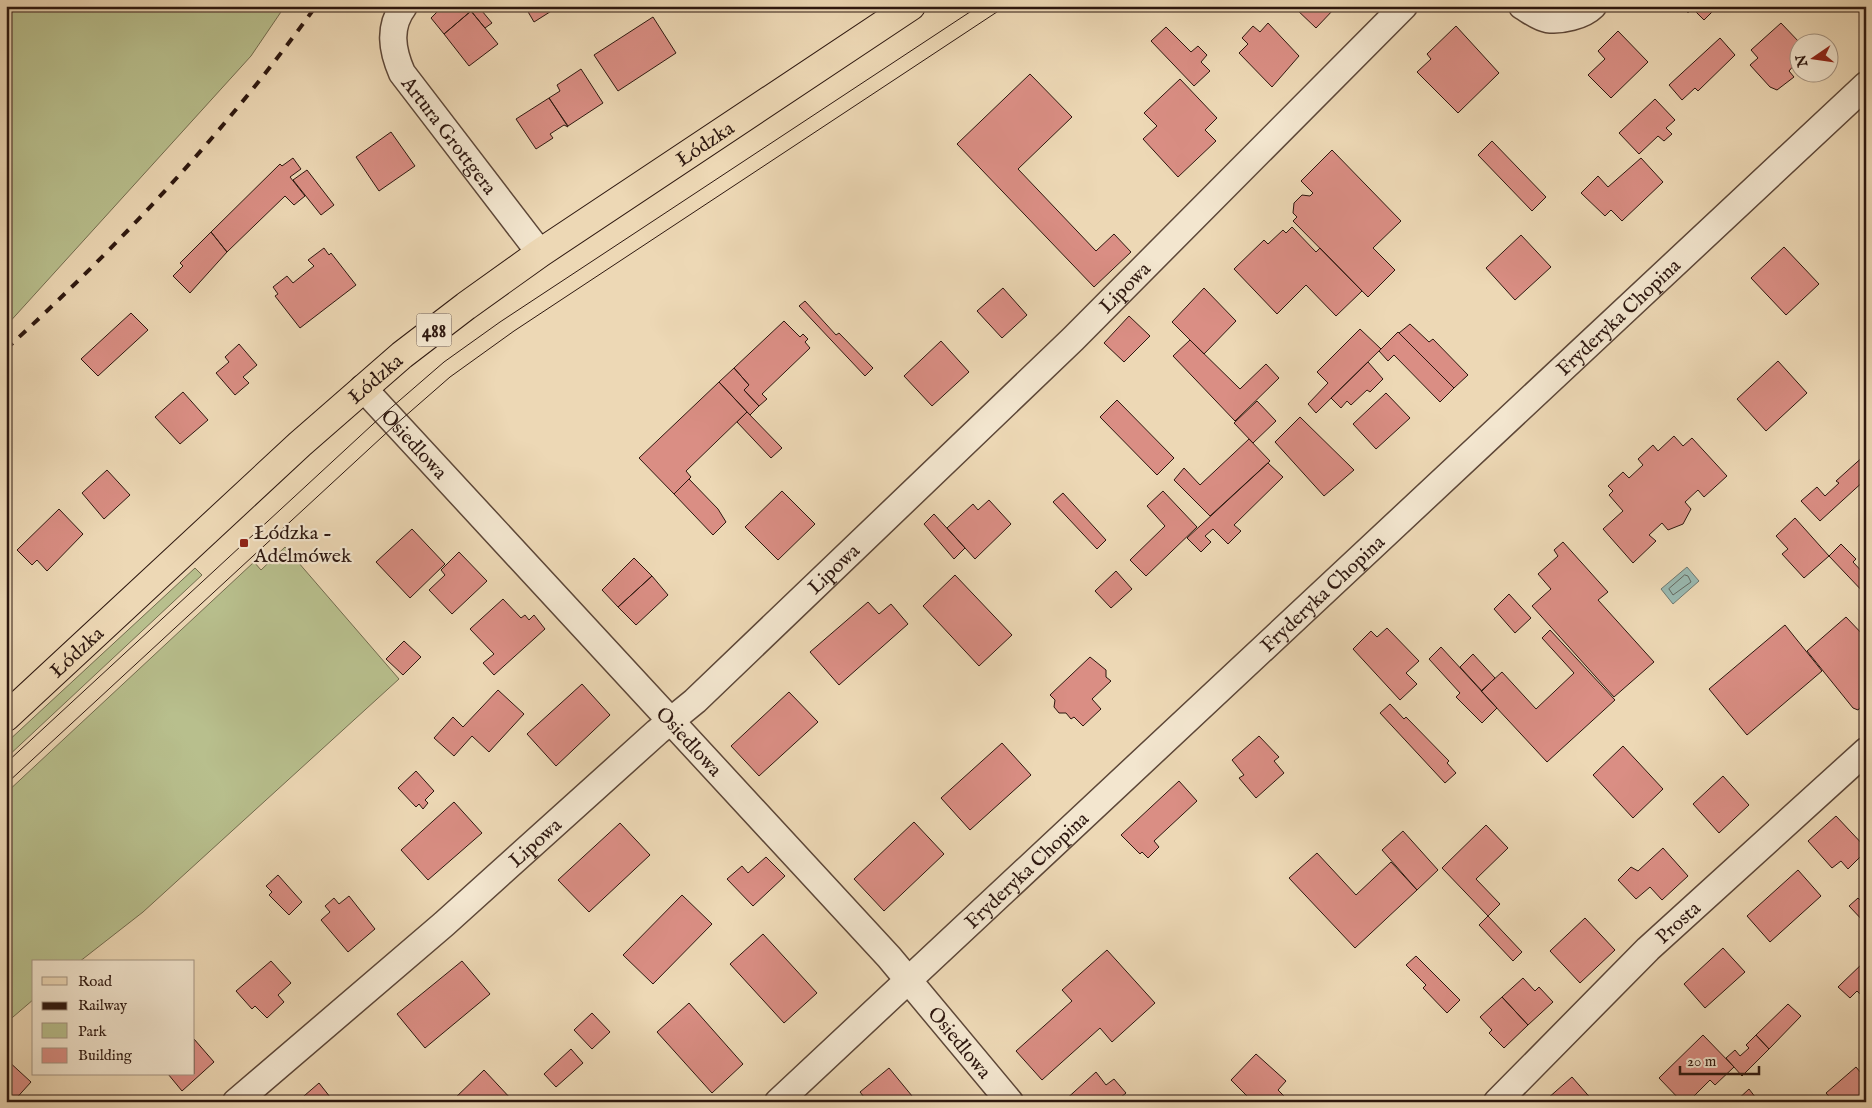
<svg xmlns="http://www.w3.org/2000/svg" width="1872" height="1108" font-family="'IM FELL English',serif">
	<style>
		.green { fill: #b8bf8d; stroke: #726b4e }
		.water { fill: #99b9b1; stroke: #6e7870 }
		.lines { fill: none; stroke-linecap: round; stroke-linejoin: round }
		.shore { stroke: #636860; stroke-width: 1 }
		.building { fill: #da8e84; stroke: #2d170f }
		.minor-casing { stroke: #5d4738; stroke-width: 29 }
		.major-casing { stroke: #2d170f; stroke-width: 30 }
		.minor { stroke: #f3e6cf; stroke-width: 26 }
		.major { stroke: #edd8b5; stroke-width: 28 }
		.tram { stroke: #2d170f; stroke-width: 1 }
		.rail { stroke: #2d170f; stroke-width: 4; stroke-dasharray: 9 9; stroke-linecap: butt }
		.poi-dot { fill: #8f2418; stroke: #f3e6cf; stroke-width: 2 }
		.labels { text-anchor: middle; stroke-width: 4.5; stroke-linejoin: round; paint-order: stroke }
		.shield { fill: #f3e6cf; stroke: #685549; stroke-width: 1 }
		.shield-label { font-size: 19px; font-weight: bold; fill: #2d170f }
		.street-label { font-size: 20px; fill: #2d170f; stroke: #f3e6cf }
		.poi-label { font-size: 20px; fill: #2d170f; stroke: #f3e6cf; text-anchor: start }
	</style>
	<rect width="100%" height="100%" fill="#edd8b5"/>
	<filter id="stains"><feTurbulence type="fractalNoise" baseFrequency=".004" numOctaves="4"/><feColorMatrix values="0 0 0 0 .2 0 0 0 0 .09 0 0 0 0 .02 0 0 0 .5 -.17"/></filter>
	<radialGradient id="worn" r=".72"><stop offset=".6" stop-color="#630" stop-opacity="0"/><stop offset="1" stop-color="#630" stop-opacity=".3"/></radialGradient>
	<path class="green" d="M6 6H285L251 56 6 326Z
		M285 547 399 679 143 912 79 962H34V999L6 1023V793L254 562 261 570Z
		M195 568 202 575 6 758V743Z"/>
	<path class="water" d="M1687 567 1699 581 1673 604 1661 589Z"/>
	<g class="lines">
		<path class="shore" d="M1685 575 1688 576 1691 582 1673 595 1669 589Z"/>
	</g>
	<path class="building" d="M443 6H487L482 11 492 23 485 28 471 11 444 34 431 18Z
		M532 6H550L553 10 534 22 527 10Z
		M1334 6 1335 8 1316 28 1294 7Z
		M1682 6H1718L1704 20 1692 8 1688 13Z
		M471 11 498 44 469 66 444 34Z
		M653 17 676 53 618 91 594 55Z
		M1268 23 1299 56 1272 87 1239 53 1248 44 1242 38 1253 26 1260 32Z
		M1781 23 1800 43V58L1789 71 1794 77 1777 90 1770 87 1750 65 1758 58 1751 50Z
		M1456 26 1499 73 1458 113 1417 72 1431 59 1427 54Z
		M1166 27 1191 52 1198 46 1207 55 1201 62 1210 71 1194 86 1151 41Z
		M1618 31 1648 62 1611 98 1588 75 1605 59 1598 51Z
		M1720 38 1735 55 1698 91 1695 88 1682 100 1669 85Z
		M581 69 603 103 568 126 549 98 560 91 557 85Z
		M1030 74 1072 117 1018 169 1096 251 1114 234 1131 252 1094 287 957 144Z
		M1180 79 1217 118 1205 130 1216 141 1178 177 1143 139 1157 126 1144 113Z
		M549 98 568 127 564 125 550 134 553 138 536 149 516 119Z
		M1655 99 1675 120 1666 128 1672 134 1664 141 1658 136 1639 154 1619 133Z
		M391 132 415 166 379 191 356 157Z
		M1492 141 1546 197 1532 211 1478 155Z
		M1332 150 1401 221 1373 248 1395 270 1368 297 1293 221 1297 217 1293 213 1294 203 1302 195 1310 196 1313 193 1301 181Z
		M293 158 301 169 290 177 305 196 294 205 285 196 227 252 211 232 280 164 282 166Z
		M1641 158 1663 182 1622 221 1611 210 1605 216 1581 193 1598 176 1608 187Z
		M307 170 334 205 321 215 293 180Z
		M1292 227 1316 252 1320 248 1362 291 1336 316 1306 285 1277 314 1234 269 1264 240 1268 244 1283 230 1286 233Z
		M211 232 227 252 190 293 173 276 183 266 180 263Z
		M1521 235 1551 267 1515 300 1486 268Z
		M1784 247 1819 284 1786 315 1751 278Z
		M324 248 329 255 331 253 356 285 300 328 275 296 278 294 273 287 287 276 293 283 314 266 308 260Z
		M1003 288 1027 315 1002 338 977 311Z
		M1204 288 1236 321 1204 354 1172 322Z
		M805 301 836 335 839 333 873 368 865 376 799 306Z
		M131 313 148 330 98 376 81 359Z
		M1129 316 1150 336 1124 362 1104 343Z
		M784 321 800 337 803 334 808 339 805 342 810 348 762 394 767 399 759 406 744 390 749 385 734 368Z
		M1410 324 1429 342 1433 339 1468 375 1454 388 1399 333Z
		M1360 329 1381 349 1316 413 1308 404 1328 383 1317 372Z
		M1398 332 1454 388 1440 402 1394 355 1388 361 1379 351Z
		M1190 340 1240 389 1266 364 1279 378 1235 421 1173 356Z
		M941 341 969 372 932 406 904 376Z
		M239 344 257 365 243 377 249 383 235 395 216 373 229 362 225 357Z
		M1778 361 1807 393 1766 431 1737 399Z
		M1368 362 1383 379 1370 392 1367 390 1351 405 1347 401 1341 408 1331 398Z
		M734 368 749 385 744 390 759 406 750 415 719 382Z
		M719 382 747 412 686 471 691 477 674 494 639 458Z
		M183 392 208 420 180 444 155 417Z
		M1386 393 1410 418 1376 449 1353 424Z
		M1117 400 1174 458 1157 475 1100 417Z
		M1257 401 1276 421 1253 443 1234 423Z
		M747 412 782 448 771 458 737 422Z
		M1300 417 1354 470 1324 496 1275 442Z
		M1674 436 1683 446 1692 438 1727 476 1704 497 1698 490 1685 502 1691 509 1683 524 1668 530 1662 523 1649 535 1656 541 1633 563 1603 529 1623 511 1609 495 1613 491 1608 486 1623 472 1629 478 1643 465 1638 459 1653 445 1658 451Z
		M1249 439 1270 461 1210 516 1174 480 1184 468 1200 485Z
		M1866 454V479L1820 521 1801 501 1817 487 1825 496 1839 483 1836 481Z
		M1268 463 1283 477 1234 525 1241 531 1228 544 1213 529 1205 536 1211 542 1201 552 1187 538Z
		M107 470 130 495 104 519 82 493Z
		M689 479 718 509 726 522 713 535 674 494Z
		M782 491 815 524 778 560 745 527Z
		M1163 491 1197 527 1146 576 1130 560 1165 526 1147 506Z
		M1063 493 1106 540 1097 549 1053 502Z
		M989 500 1011 524 975 559 947 528 973 504 978 510Z
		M59 509 83 534 47 571 37 560 32 565 17 550Z
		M934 514 965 548 954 559 924 524Z
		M1795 518 1829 556 1804 578 1782 554 1788 549 1776 536Z
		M412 529 445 564 410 598 376 562Z
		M1563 542 1608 592 1598 600 1654 662 1614 697 1532 606 1551 589 1538 574 1558 556 1554 550Z
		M1841 544 1856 559 1853 562 1866 576V595L1829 556Z
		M459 552 487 581 452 614 429 590 445 575 441 570Z
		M634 558 652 576 618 607 602 590Z
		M1116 571 1132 589 1111 608 1095 591Z
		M955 575 1012 635 979 666 923 606Z
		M652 576 668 595 636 625 618 607Z
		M1509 594 1531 618 1515 633 1494 609Z
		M503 599 521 618 525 615 529 620 534 615 545 629 494 675 483 663 494 654 470 629Z
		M868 602 879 614 891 604 908 624 839 685 810 652Z
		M1846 617 1866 638V701L1858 710 1853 708 1807 651Z
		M1785 625 1822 671 1747 735 1709 689Z
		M1387 628 1419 661 1406 673 1417 684 1400 700 1353 649 1371 631 1377 637Z
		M1550 630 1615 700 1547 762 1481 691 1502 672 1536 709 1574 673 1542 638Z
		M404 641 421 657 403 675 386 659Z
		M1441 647 1497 708 1482 723 1456 697 1460 693 1429 659Z
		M1473 654 1495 678 1482 691 1460 667Z
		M1090 657 1106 670V677L1111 681 1092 699 1101 709 1083 726 1074 717 1071 719 1066 713H1059L1054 707 1055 700 1050 695Z
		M582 684 610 715 556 766 527 734Z
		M498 690 524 714 489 752 472 736 454 756 434 738 453 717 463 727Z
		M789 692 818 722 759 776 731 746Z
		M1390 704 1404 719 1406 717 1449 761 1447 763 1456 773 1445 783 1380 713Z
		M1259 736 1279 757 1274 761 1284 773 1256 798 1239 778 1244 775 1232 760Z
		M1002 743 1031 775 970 830 941 798Z
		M1623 746 1663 789 1633 818 1593 775Z
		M416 771 434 791 425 800 428 803 423 809 419 804 416 807 398 788Z
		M1723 776 1749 805 1719 833 1693 804Z
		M1179 781 1197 801 1154 841 1159 847 1148 858 1142 852 1140 854 1121 835Z
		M454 802 482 833 428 880 401 850Z
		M1836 816 1866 848V851L1848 869 1841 861 1832 868 1808 841Z
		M914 822 944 854 884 911 854 879Z
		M620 823 650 855 589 912 558 880Z
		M1486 825 1508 848 1476 879 1500 904 1488 916 1442 868Z
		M1403 831 1438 870 1417 890 1382 850Z
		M1663 848 1688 876 1662 900 1650 887 1636 899 1618 880 1631 867 1638 871Z
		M1317 853 1356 895 1391 862 1417 890 1355 948 1289 878Z
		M766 857 785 876 753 906 727 879 742 866 748 873Z
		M1798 870 1821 896 1770 942 1747 916Z
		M278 875 302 902 289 915 269 895 272 892 266 886Z
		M682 895 712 924 653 984 623 955Z
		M349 896 375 929 348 952 321 920 330 912 325 906 334 898 339 904Z
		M1858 898 1866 906V924L1849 906Z
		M1488 916 1522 952 1513 961 1479 925Z
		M1585 918 1615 950 1580 983 1550 951Z
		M763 934 817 993 784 1023 730 964Z
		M1723 948 1745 972 1705 1008 1684 984Z
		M1107 950 1155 1003 1112 1042 1100 1028 1042 1080 1016 1051 1072 1001 1062 990Z
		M1416 956 1460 1000 1447 1013 1423 988 1426 985 1406 965Z
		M271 961 291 983 278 995 284 1002 267 1018 255 1006 252 1009 236 991Z
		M462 961 490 994 425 1048 397 1014Z
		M1865 961 1866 992 1862 996 1857 991 1850 998 1838 987Z
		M1523 978 1535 991 1539 987 1553 1002 1528 1025 1502 997Z
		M1502 997 1528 1025 1504 1048 1489 1033 1492 1030 1480 1017Z
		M689 1003 743 1064 712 1093 657 1032Z
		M1788 1004 1801 1016 1769 1049 1756 1035Z
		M592 1013 610 1032 592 1049 574 1030Z
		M1703 1035 1734 1067 1715 1085 1710 1080 1688 1102H1682L1659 1078Z
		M1756 1035 1769 1049 1742 1076 1726 1058 1735 1050 1740 1056 1749 1048 1746 1045Z
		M194 1039 214 1062 182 1091 168 1074H194Z
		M571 1049 583 1063 556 1087 544 1074Z
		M1256 1054 1286 1081 1278 1090 1290 1102H1253L1231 1080Z
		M6 1059 31 1082 13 1102H6Z
		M1856 1067 1866 1079V1102H1834L1826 1093Z
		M889 1068 917 1102H868L860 1092Z
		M484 1070 512 1100 451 1102Z
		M1096 1072 1106 1085 1114 1079 1126 1093 1115 1102H1063Z
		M1572 1077 1594 1102H1550L1547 1099Z
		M319 1083 334 1102H297Z
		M1749 1089 1759 1102H1735Z"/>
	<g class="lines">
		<g class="minor-casing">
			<g id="minor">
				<path id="s1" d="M404 6C388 27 392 50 402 73L540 253"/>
				<path d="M1522 6C1529 10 1539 18 1547 19 1561 21 1583 16 1593 6"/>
				<path id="s2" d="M363 388 889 957 1010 1102"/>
				<path id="s3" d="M236 1102 444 924 657 732 695 701 1073 339 1404 6"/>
				<path id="s4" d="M778 1102 1866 85"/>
				<path id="s5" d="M1497 1102 1648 949 1866 751"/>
			</g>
		</g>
		<g class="major-casing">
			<g id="major">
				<path id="s6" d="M6 717 300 444 402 355 466 306 540 253 911 6"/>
			</g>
		</g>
		<use href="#minor" class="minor"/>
		<use href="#major" class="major"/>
		<path class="tram" d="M6 763 385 413 444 362 500 322 979 6
			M6 784 395 425 450 377 514 331 1006 6"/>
		<path class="rail" d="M6 349C119 246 226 131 316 6"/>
	</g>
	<rect class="poi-dot" x="239" y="538" width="10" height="10" rx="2.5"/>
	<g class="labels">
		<rect class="shield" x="416.5" y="313.5" width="35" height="33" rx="4"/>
		<g class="shield-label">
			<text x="434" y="337">488</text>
		</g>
		<g class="street-label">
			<text dy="7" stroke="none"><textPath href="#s1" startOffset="149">Artura Grottgera</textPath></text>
			<text dy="7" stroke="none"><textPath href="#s6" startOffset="906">Łódzka</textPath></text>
			<text dy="7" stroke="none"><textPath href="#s3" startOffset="1206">Lipowa</textPath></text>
			<text dy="7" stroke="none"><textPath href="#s4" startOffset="1150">Fryderyka Chopina</textPath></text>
			<text dy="7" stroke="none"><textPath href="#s6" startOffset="501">Łódzka</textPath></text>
			<text dy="7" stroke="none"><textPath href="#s2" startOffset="76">Osiedlowa</textPath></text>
			<text dy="7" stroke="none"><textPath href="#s3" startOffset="801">Lipowa</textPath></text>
			<text dy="7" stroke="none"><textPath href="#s4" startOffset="745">Fryderyka Chopina</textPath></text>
			<text dy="7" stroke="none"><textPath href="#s6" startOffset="96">Łódzka</textPath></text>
			<text dy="7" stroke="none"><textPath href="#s2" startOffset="481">Osiedlowa</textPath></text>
			<text dy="7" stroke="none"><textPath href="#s3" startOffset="396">Lipowa</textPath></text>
			<text dy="7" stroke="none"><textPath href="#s4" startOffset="340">Fryderyka Chopina</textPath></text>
			<text dy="7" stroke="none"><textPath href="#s5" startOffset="255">Prosta</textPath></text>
			<text dy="7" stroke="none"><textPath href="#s2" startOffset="886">Osiedlowa</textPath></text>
		</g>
		<g class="poi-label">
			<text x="254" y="539">Łódzka -<tspan x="254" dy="23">Adelmówek</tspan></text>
		</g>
	</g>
	<rect width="1872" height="1108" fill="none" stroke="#edd8b5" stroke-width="25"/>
	<rect x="8" y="8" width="1857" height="1093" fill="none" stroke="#2d170f" stroke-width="2.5"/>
	<rect x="12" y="12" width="1847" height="1083" fill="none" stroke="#2d170f"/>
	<rect x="32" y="960" width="162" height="115" fill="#f3e6cf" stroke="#a49382"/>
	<rect x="42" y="977" width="25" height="8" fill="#edd8b5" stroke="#a49382"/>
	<text x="78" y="986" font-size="15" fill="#2d170f">Road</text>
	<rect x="42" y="1002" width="25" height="8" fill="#2d170f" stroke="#a49382"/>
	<text x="78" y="1010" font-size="15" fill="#2d170f">Railway</text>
	<rect x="42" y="1023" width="25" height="15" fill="#b8bf8d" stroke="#a49382"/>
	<text x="78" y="1036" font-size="15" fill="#2d170f">Park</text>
	<rect x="42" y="1048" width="25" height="15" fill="#da8e84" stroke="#a49382"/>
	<text x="78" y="1060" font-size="15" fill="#2d170f">Building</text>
	<g transform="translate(1814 58) rotate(257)"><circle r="24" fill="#f3e6cf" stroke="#a49382"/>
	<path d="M0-4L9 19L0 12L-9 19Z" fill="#8f2418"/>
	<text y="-8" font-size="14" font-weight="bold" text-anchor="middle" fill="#2d170f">N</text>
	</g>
	<path d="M1680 1066v8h79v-8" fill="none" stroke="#2d170f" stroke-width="2.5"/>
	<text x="1687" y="1066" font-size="15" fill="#2d170f" stroke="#f3e6cf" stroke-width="4" paint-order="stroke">20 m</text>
	<rect width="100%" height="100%" filter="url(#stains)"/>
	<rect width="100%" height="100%" fill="url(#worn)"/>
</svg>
